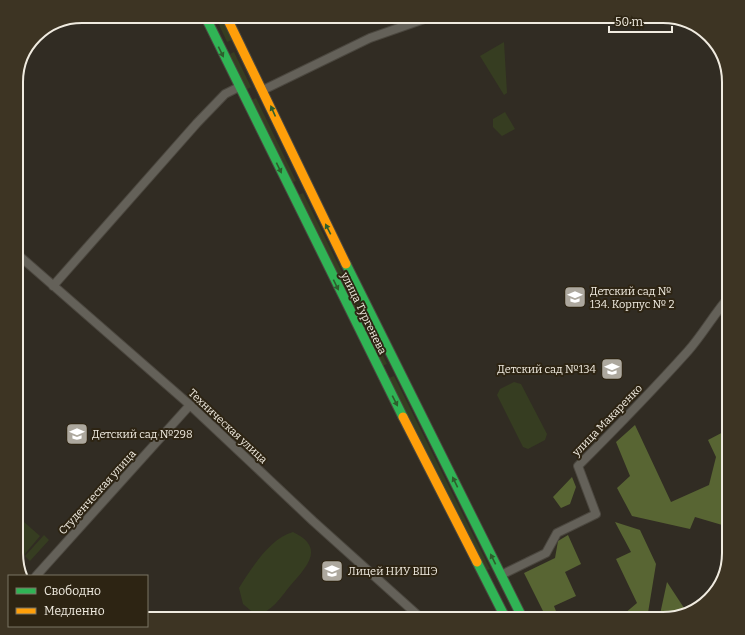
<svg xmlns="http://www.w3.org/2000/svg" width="745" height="635" font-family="Bitter,serif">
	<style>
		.green { fill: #363d21 }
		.forest { fill: #586533 }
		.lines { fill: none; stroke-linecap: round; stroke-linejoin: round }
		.street-casing { stroke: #4b473f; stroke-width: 10 }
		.fast-casing { stroke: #4b473f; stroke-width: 11 }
		.slow-casing { stroke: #4b473f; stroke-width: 11 }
		.street { stroke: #646159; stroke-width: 8 }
		.fast { stroke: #30b455; stroke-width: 9 }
		.slow { stroke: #ff9f0a; stroke-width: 9 }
		.oneway { fill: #2e5e2d }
		.labels { text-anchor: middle; stroke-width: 4; stroke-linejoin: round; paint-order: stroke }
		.poi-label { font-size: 11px; fill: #f0ebe0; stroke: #2d2413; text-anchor: start }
		.street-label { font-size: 11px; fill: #f0ebe0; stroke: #2d2413 }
		.rim { fill: none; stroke: #f0ebe0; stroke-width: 2 }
	</style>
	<rect width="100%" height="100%" fill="#312c23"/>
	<path class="green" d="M215 16H220L232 40 227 42Z
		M504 42 507 93 504 95 480 56Z
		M234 52 251 87 246 90 230 54Z
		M256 98 296 181 291 183 252 100Z
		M505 112 515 129 502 136 493 127V119Z
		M303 193 387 364 382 366 298 195Z
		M394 376 490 569 485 571 389 378Z
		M514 382 521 384 547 434 545 440 528 449 523 447 497 395 500 389Z
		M16 515 40 536 24 555 16 548Z
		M293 532C326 548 307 566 290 586 280 598 272 612 256 615L243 604 239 588C251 569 270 538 293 532Z
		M44 535 49 540 30 561 25 556Z"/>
	<path class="forest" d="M635 425 671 502 709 485 716 457 708 440 729 429V527L695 517 690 529 632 516 617 488 630 476 616 442Z
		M572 477 576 487 570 504 561 508 553 497Z
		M615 522 640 530 656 564 647 619H618L637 603 616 559 631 552Z
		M568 535 581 564 565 572 576 596 554 606 559 619H547L524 573 555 558 558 541Z
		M667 582 688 614 659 619Z"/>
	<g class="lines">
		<g class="street-casing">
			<path id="street" d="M263 90 370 38 433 16
				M16 253 190 405 313 521 422 619
				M53 286 197 123 225 94 239 87
				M501 575 546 553 557 533 596 514 578 466C615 429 653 390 688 351 703 334 714 314 729 297
				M36 576 190 405"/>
		</g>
		<g class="fast-casing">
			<path id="fast" d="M205 16 403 417
				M346 264 523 619
				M477 562 506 619"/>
		</g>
		<g class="slow-casing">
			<path id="slow" d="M226 16 346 264
				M403 417 477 562"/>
		</g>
		<use href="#street" class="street"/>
		<use href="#fast" class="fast"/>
		<use href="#slow" class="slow"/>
	</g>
	<defs><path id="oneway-solid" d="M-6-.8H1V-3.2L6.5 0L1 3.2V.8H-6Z"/></defs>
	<g class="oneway">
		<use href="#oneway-solid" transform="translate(221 52) rotate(64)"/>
		<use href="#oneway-solid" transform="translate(273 111) rotate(-114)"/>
		<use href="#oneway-solid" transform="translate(279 168) rotate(64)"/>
		<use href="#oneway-solid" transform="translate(328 229) rotate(-117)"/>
		<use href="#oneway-solid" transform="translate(336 285) rotate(64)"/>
		<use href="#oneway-solid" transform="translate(395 401) rotate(63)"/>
		<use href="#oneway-solid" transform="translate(455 482) rotate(-116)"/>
		<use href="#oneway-solid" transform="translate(493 559) rotate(-116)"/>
	</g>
	<defs>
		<g id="school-square" transform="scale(1.15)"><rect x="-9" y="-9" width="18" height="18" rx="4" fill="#ada89e" stroke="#2d2413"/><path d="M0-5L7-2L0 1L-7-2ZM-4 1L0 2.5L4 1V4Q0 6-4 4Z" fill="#fff"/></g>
	</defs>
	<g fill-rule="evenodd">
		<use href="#school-square" x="575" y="297"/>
		<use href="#school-square" x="612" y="369"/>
		<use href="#school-square" x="77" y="434"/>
		<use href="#school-square" x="332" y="571"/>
	</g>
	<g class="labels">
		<g class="poi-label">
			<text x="590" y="295">Детский сад №<tspan x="590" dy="13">134. Корпус № 2</tspan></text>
			<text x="596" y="373" text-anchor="end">Детский сад №134</text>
			<text x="92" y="438">Детский сад №298</text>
			<text x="348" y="575">Лицей НИУ ВШЭ</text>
		</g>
		<g class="street-label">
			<text transform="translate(364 313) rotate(64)" y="4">улица Тургенева</text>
			<text transform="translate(607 420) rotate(-46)" y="4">улица Макаренко</text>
			<text transform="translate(228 426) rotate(43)" y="4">Техническая улица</text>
			<text transform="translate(97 492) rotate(-48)" y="4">Студенческая улица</text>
		</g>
	</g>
	<path d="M0 0H745V635H0ZM82 23H663A59 59 0 0 1 722 82V553A59 59 0 0 1 663 612H82A59 59 0 0 1 23 553V82A59 59 0 0 1 82 23Z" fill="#3d3423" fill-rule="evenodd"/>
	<path class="rim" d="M82 23H663A59 59 0 0 1 722 82V553A59 59 0 0 1 663 612H82A59 59 0 0 1 23 553V82A59 59 0 0 1 82 23Z"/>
	<rect x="8" y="575" width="140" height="52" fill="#2d2413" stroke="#7b7465"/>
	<rect x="16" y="588" width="20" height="6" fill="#30b455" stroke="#7b7465"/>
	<text x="44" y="595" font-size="12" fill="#f0ebe0">Свободно</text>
	<rect x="16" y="608" width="20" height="6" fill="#ff9f0a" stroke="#7b7465"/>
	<text x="44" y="615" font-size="12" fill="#f0ebe0">Медленно</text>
	<path d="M609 26v6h63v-6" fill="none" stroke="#f0ebe0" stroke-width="2"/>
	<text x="615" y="26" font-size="12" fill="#f0ebe0" stroke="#2d2413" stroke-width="3" paint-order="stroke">50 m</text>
</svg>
